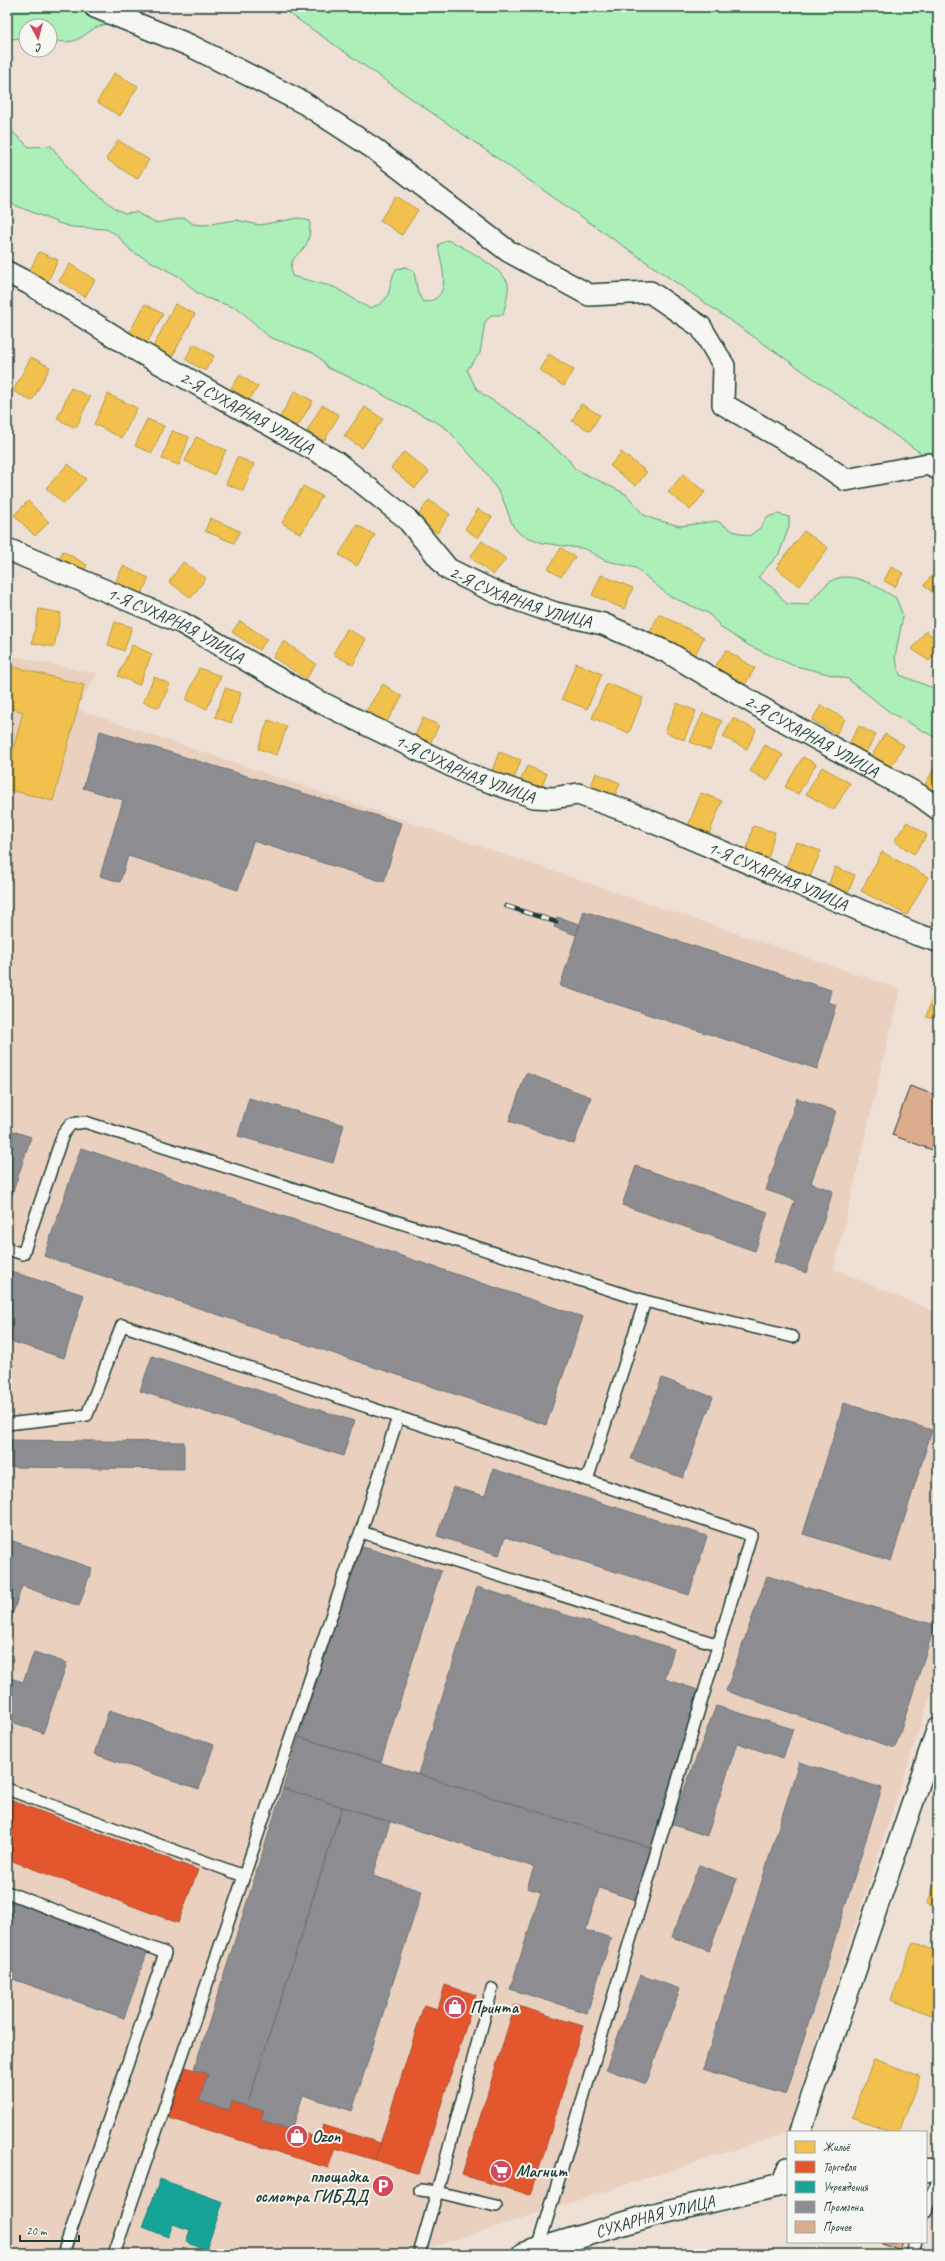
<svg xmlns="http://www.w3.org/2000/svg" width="945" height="2261" font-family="Caveat,sans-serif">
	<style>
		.built { fill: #e9d0bf }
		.green { fill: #acefb9; stroke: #669676 }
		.homes { fill: #f2c14e; stroke: #b39946 }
		.shops { fill: #e4572e; stroke: #a94f30 }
		.public { fill: #17a398; stroke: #19847a }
		.industry { fill: #8d8d92; stroke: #6c7576 }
		.building { fill: #dcac8e; stroke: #1f3d34 }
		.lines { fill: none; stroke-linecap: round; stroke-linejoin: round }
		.service-casing { stroke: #1f3d34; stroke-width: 14 }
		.minor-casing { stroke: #1f3d34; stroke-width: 24 }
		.tertiary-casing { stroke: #1f3d34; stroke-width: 25 }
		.service { stroke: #f6f6f2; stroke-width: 11 }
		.minor { stroke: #f6f6f2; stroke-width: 21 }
		.tertiary { stroke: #f6f6f2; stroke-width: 22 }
		.rail-casing { stroke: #1f3d34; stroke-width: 4.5 }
		.rail { stroke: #f6f6f2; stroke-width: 3; stroke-dasharray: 9; stroke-linecap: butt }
		.labels { text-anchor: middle; stroke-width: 4; stroke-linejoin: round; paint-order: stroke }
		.street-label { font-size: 17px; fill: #1f3d34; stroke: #f6f6f2 }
		.poi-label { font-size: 17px; font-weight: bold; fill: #1f3d34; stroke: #f6f6f2; text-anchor: start }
	</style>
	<rect width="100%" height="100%" fill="#eee0d4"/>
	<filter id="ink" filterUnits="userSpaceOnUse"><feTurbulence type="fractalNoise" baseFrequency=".025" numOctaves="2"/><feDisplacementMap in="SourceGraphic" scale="8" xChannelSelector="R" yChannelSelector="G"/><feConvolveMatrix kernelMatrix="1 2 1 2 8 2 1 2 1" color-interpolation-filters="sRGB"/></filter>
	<g filter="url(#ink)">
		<path class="built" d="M7 655 97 674 76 709 900 989 834 1269 938 1313V1672L787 2133 410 2254H7Z"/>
		<path class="green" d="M7 7H125C123 24 110 22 97 27 92 29 88 33 83 36 73 44 63 42 50 40V26H26V38L7 39Z
			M280 7H938V465Z
			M7 127 29 147 51 146 76 177 116 209 125 213 136 212 155 223 185 218 193 224 203 225 236 220 259 225 299 218 310 221C310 227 310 235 308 240 303 256 287 254 292 276L334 287 369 308C395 302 386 287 396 269L406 267 414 272 418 293 423 302C455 300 441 266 438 245L447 240C460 244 506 271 508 284 509 293 505 306 503 315H492L485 322 480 353 467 370 476 388 484 395 523 420 569 460 575 469 626 494 644 515 653 519 680 526 717 521 733 531 749 536 760 528 767 517 778 514 789 517V527L779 554 758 577 774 589 787 604 808 605C816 596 826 581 838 578 858 573 880 589 896 598L903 616 895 657 900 675 938 690V739L891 713 848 679 792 665 750 646 723 629 708 613 669 596 636 568 604 560 586 549 543 543 520 534 513 526 502 497 484 470 447 429 438 423 388 398 370 386 328 368 321 359 313 353 269 337 239 309 206 298 195 291 180 277 131 251 116 234 106 229 72 227 61 224 7 202Z"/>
		<path class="homes" d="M114 73 138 86 120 116 97 102Z
			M118 140 149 160 137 179 106 159Z
			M396 196 418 210 402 235 380 220Z
			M39 252 58 260 48 281 29 272Z
			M70 264 95 280 85 297 59 281Z
			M145 304 163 314 146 345 128 335Z
			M175 304 195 314 172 357 153 347Z
			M194 344 214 356 205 371 185 359Z
			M549 354 574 370 564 386 539 370Z
			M31 357 50 367 32 401 13 391Z
			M240 375 258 387 249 400 231 388Z
			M71 388 90 397 76 428 57 419Z
			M295 391 313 401 297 427 280 417Z
			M108 394 137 408 122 438 94 424Z
			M581 404 600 415 590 431 572 421Z
			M322 405 339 415 324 441 307 431Z
			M365 407 383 419 362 448 344 436Z
			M147 419 164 426 152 453 135 446Z
			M172 431 189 437 179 465 162 459Z
			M196 437 226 450 214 475 185 461Z
			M404 452 429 472 415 488 391 468Z
			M621 452 647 472 636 486 610 466Z
			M237 457 254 464 243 491 226 484Z
			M68 464 86 479 64 504 46 488Z
			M683 474 705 492 690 510 668 492Z
			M303 486 322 496 301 534 282 523Z
			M429 500 450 514 437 533 416 519Z
			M28 501 49 522 35 536 14 515Z
			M478 509 492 517 478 538 465 529Z
			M210 518 240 531 234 543 205 531Z
			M357 525 375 535 357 566 339 555Z
			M804 531 828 548 800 586 776 568Z
			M482 541 506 559 493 575 470 557Z
			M561 548 575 557 561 577 548 569Z
			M63 551 87 565 79 579 55 565Z
			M183 562 206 578 191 598 169 582Z
			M123 566 149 578 141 595 115 583Z
			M891 567 903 573 895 587 884 581Z
			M934 573 938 576V597L924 585Z
			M601 575 633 588 624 609 592 595Z
			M39 609 61 613 54 647 32 643Z
			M659 614 704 637 693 659 648 636Z
			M240 621 267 639 259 650 232 632Z
			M115 622 132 627 124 651 108 645Z
			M347 629 366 639 353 665 333 654Z
			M926 631 938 641V650L929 661 912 649Z
			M284 641 316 664 306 679 273 657Z
			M132 645 152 654 139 685 118 676Z
			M726 650 755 668 744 686 715 667Z
			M576 663 602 674 587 709 562 699Z
			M7 665 84 685 53 801 7 789V773L23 712 7 707Z
			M199 668 221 676 207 709 186 700Z
			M154 677 170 684 159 708 143 702Z
			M607 683 643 698 629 733 592 718Z
			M383 684 402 697 386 723 366 711Z
			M225 688 241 693 231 723 215 717Z
			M677 703 696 711 684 740 665 732Z
			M821 705 845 719 836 734 812 720Z
			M703 713 722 721 710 750 690 742Z
			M423 718 439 725 425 754 410 747Z
			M733 718 756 730 747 749 723 737Z
			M268 720 287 726 277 755 258 749Z
			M859 726 876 735 863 757 847 747Z
			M885 734 904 745 888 772 869 760Z
			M765 745 783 755 767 781 750 771Z
			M499 752 521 760 512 784 490 776Z
			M803 757 816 764 798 794 785 787Z
			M937 764H938V798L922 789Z
			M527 766 547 774 538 795 518 786Z
			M822 767 850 783 834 810 806 794Z
			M596 773 620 783 610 808 585 799Z
			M701 793 722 801 709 834 688 826Z
			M907 822 927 835 914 854 894 841Z
			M753 826 775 832 768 859 746 853Z
			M796 842 821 851 810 877 786 867Z
			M882 852 928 877 907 915 861 891Z
			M835 867 855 875 846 899 826 891Z
			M935 989 938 990V1020L926 1017Z
			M938 1876V1908L927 1904Z
			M913 1942 938 1952 937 2017 891 2000Z
			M874 2059 920 2076 899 2132H893L852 2117Z"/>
		<path class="shops" d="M7 1799 198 1870 178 1923 7 1859Z
			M445 1985 476 1995 419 2174 375 2160 424 2005 438 2009Z
			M515 2005 583 2026 531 2195 462 2175Z
			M176 2064 208 2074 199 2101 229 2110 232 2101 264 2111 261 2120 319 2138 323 2125 380 2143 375 2160 335 2148 328 2168 160 2115Z"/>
		<path class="public" d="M160 2179 223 2202 206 2250 186 2242 190 2230 173 2224 168 2237 143 2227Z"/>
		<path class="industry" d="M100 731 401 823 384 882 253 841 238 890 128 856 120 882 100 876 123 800 83 788Z
			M584 911 831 990 828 1002 837 1005 817 1069 560 986Z
			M557 917 580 924 576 935 554 927Z
			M526 1073 591 1097 574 1144 509 1121Z
			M249 1098 344 1125 333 1163 238 1136Z
			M797 1098 836 1111 811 1183 833 1191 806 1273 774 1262 795 1200 766 1190Z
			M7 1129 31 1137 7 1210Z
			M81 1148 583 1317 546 1425 44 1256Z
			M636 1166 768 1212 755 1251 622 1205Z
			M7 1270 84 1295 64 1358 7 1340Z
			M152 1356 354 1421 343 1456 140 1391Z
			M7 1363 13 1365 7 1384Z
			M662 1378 713 1397 683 1478 631 1459Z
			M844 1403 932 1430 891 1561 803 1534Z
			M7 1440 184 1442V1469L7 1467Z
			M493 1469 707 1536 689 1595 505 1537 499 1555 437 1536 453 1487 485 1496Z
			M7 1539 92 1568 79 1606 22 1586 7 1630Z
			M360 1546 441 1571 381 1762 299 1737Z
			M767 1576 935 1625 895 1748 726 1691Z
			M477 1587 674 1649 665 1679 701 1691 652 1848 418 1774Z
			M34 1652 67 1663 43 1733 7 1720V1677L23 1682Z
			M716 1706 793 1729 783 1758 737 1743 707 1836 671 1824Z
			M109 1710 214 1745 199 1789 94 1754Z
			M299 1737 652 1848 635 1900 599 1888 586 1930 611 1938 587 2013 510 1989 541 1892 527 1888 534 1867 283 1788Z
			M799 1762 882 1788 786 2095 703 2069Z
			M283 1788 342 1807 247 2106 232 2101 229 2110 199 2101 208 2074 194 2070Z
			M342 1807 390 1822 373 1876 422 1891 352 2111 303 2095 292 2130 261 2120 264 2111 247 2106Z
			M699 1865 737 1879 709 1951 672 1937Z
			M7 1900 148 1950 124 2018 7 1977Z
			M640 1975 680 1989 646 2084 606 2069Z"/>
		<path class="building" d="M910 1086 938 1096V1152L892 1135Z
			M879 2242H903L900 2250Z"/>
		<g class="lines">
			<g class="service-casing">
				<path id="service" d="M7 1249 23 1254 63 1134 71 1124 85 1122 645 1301 587 1480
					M645 1301 793 1337
					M7 1424 87 1415 122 1325 751 1535 538 2249
					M361 1532 398 1417
					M7 1789 244 1876
					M7 1892 165 1953 63 2254
					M492 1989 437 2192 496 2206
					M926 2212 938 2177
					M114 2254 244 1876 355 1545 361 1532 719 1645
					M419 2254 437 2192 420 2190
					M912 2254 916 2242"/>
			</g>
			<g class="minor-casing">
				<g id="minor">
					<path d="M95 7 189 45 304 103 373 148 508 251 589 295 650 292 701 327 724 366 723 404 810 455 846 480 928 464 938 469"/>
					<path id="s1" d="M7 272 30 284 138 351 336 462 406 518 448 569 495 592 555 613 603 624 669 653 777 717 919 795 938 809"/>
					<path id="s2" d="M7 549 182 623 312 698 470 775 534 797 553 798 578 794 629 812 918 935 938 941"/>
					<path d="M800 2132 938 1728"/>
					<path d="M782 2185 788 2168"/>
				</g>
			</g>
			<g class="tertiary-casing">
				<g id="tertiary">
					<path d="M926 2170H938"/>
					<path id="s3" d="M523 2254 652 2215 788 2183"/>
				</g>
			</g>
			<use href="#service" class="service"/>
			<use href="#minor" class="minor"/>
			<use href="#tertiary" class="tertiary"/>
			<g class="rail-casing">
				<path id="rail" d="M506 906 556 922"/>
			</g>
			<use href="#rail" class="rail"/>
		</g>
	</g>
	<defs>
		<g id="shop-disc" transform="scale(1.15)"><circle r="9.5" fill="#d1495b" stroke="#f6f6f2"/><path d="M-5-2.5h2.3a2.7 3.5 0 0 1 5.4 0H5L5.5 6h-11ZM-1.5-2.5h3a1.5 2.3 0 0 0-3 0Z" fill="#fff"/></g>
		<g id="supermarket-disc" transform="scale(1.15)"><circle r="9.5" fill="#d1495b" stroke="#f6f6f2"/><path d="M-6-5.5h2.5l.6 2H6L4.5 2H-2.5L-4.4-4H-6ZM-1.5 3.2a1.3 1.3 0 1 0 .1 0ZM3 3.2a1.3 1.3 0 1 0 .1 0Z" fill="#fff"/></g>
		<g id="parking-disc" transform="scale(1.15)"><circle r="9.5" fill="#d1495b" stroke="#f6f6f2"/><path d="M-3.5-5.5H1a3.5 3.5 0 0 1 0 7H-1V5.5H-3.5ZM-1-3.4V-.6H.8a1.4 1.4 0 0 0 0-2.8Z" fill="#fff"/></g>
	</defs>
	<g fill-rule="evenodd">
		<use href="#shop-disc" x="455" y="2007"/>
		<use href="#shop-disc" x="297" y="2136"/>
		<use href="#supermarket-disc" x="501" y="2171"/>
		<use href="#parking-disc" x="383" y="2186"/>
	</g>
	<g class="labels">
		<g class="street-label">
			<text dy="6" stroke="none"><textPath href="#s1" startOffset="278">2-Я СУХАРНАЯ УЛИЦА</textPath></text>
			<text dy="6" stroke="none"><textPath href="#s1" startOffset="614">2-Я СУХАРНАЯ УЛИЦА</textPath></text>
			<text dy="6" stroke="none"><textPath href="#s2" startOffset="185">1-Я СУХАРНАЯ УЛИЦА</textPath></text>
			<text dy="6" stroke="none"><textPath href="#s1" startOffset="938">2-Я СУХАРНАЯ УЛИЦА</textPath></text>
			<text dy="6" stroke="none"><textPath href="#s2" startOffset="509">1-Я СУХАРНАЯ УЛИЦА</textPath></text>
			<text dy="6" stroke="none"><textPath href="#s2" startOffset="844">1-Я СУХАРНАЯ УЛИЦА</textPath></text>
			<text dy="6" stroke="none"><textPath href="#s3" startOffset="137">СУХАРНАЯ УЛИЦА</textPath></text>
		</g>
		<g class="poi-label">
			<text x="470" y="2013">Принта</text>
			<text x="312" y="2142">Ozon</text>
			<text x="516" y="2177">Магнит</text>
			<text x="368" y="2182" text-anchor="end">площадка<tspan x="368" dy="20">осмотра ГИБДД</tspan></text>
		</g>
	</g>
	<rect width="945" height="2261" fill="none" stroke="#f6f6f2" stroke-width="24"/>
	<rect x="12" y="12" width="921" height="2237" fill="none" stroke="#1f3d34" stroke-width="1.5" filter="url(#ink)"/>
	<rect x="787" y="2131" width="140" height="112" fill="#f6f6f2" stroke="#a0aca6"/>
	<rect x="795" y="2141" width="20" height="12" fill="#f2c14e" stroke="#a0aca6"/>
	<text x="823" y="2151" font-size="12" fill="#1f3d34">Жильё</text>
	<rect x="795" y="2161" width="20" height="12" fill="#e4572e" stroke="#a0aca6"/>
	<text x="823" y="2171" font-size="12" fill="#1f3d34">Торговля</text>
	<rect x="795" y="2181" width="20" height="12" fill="#17a398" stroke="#a0aca6"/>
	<text x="823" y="2191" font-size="12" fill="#1f3d34">Учреждения</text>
	<rect x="795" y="2201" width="20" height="12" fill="#8d8d92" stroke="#a0aca6"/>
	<text x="823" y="2211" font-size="12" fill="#1f3d34">Промзона</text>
	<rect x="795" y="2221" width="20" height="12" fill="#dcac8e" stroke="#a0aca6"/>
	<text x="823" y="2231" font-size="12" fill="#1f3d34">Прочее</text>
	<g transform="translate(38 38) rotate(173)"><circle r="19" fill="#f6f6f2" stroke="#a0aca6"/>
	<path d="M0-3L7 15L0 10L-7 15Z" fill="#d1495b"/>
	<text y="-6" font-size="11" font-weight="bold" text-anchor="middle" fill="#1f3d34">С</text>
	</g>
	<path d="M20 2235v6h59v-6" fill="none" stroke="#1f3d34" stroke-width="2"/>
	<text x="26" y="2235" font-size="12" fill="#1f3d34" stroke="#f6f6f2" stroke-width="3" paint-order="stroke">20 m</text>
</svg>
